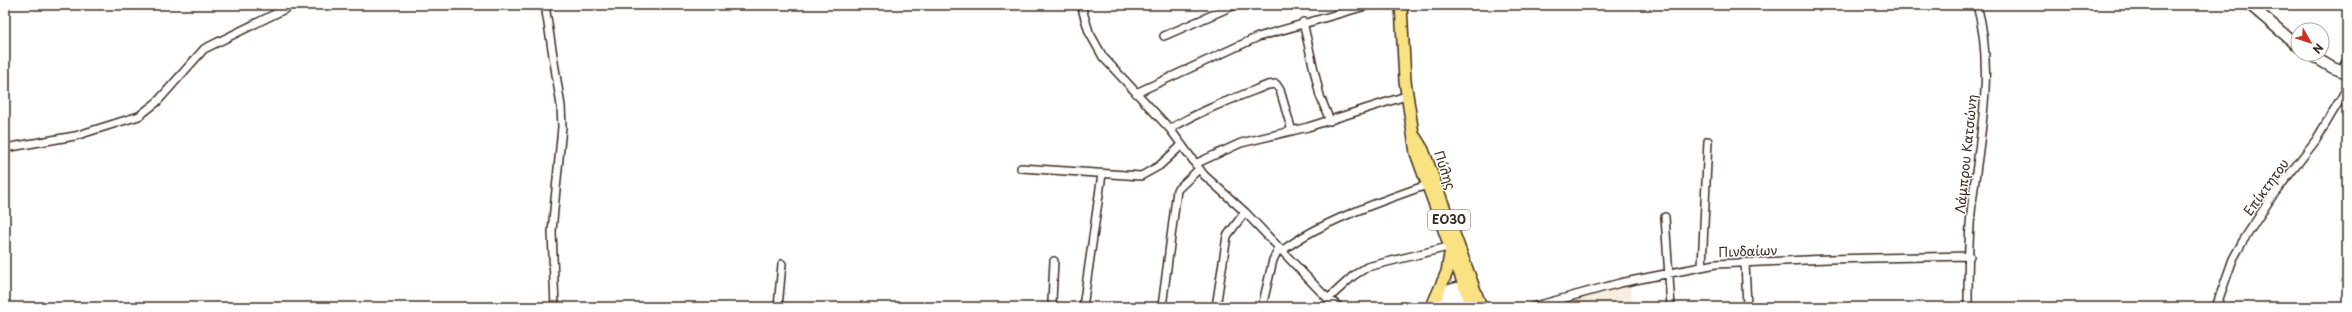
<svg xmlns="http://www.w3.org/2000/svg" width="2352" height="312" font-family="'Playpen Sans',sans-serif">
	<style>
		.built { fill: #f7ede0 }
		.lines { fill: none; stroke-linecap: round; stroke-linejoin: round }
		.street-casing { stroke: #3b2a1e; stroke-width: 10 }
		.secondary-casing { stroke: #3b2a1e; stroke-width: 13 }
		.primary-casing { stroke: #3b2a1e; stroke-width: 14 }
		.street { stroke: #fff; stroke-width: 7 }
		.secondary { stroke: #fff; stroke-width: 10 }
		.primary { stroke: #f8e281; stroke-width: 11 }
		.labels { text-anchor: middle; stroke-width: 3; stroke-linejoin: round; paint-order: stroke }
		.shield { fill: #fff; stroke: #766a62; stroke-width: 1 }
		.shield-label { font-size: 12px; font-weight: bold; fill: #3b2a1e }
		.street-label { font-size: 13px; fill: #3b2a1e; stroke: #fff }
	</style>
	<rect width="100%" height="100%" fill="#fff"/>
	<filter id="ink" filterUnits="userSpaceOnUse"><feTurbulence type="fractalNoise" baseFrequency=".025" numOctaves="2"/><feDisplacementMap in="SourceGraphic" scale="8" xChannelSelector="R" yChannelSelector="G"/><feConvolveMatrix kernelMatrix="1 2 1 2 8 2 1 2 1" color-interpolation-filters="sRGB"/></filter>
	<g filter="url(#ink)">
		<path class="built" d="M1631 285 1632 307H1548Z"/>
		<g class="lines">
			<g class="street-casing">
				<path id="street" d="M545 5 561 106 562 127 552 231 555 307
					M1081 5 1089 32 1103 57 1170 129 1204 175 1245 212 1323 294 1339 307
					M1303 22 1320 96 1330 121
					M1164 36 1235 5
					M2341 71 2347 60
					M1136 93 1258 37 1369 5
					M1170 129C1201 110 1235 98 1268 85L1276 84 1280 90 1292 131
					M5 148 75 136 139 116 157 102 204 49 293 5
					M1195 164 1241 143 1308 127 1406 96
					M1021 168 1141 176 1159 166 1182 145
					M1665 217 1671 307
					M1282 251C1317 223 1384 200 1427 185
					M1745 262 1747 307
					M1702 266 1708 141
					M1328 299 1353 276 1367 267 1448 247
					M778 307 782 264
					M1054 307 1052 301 1054 261
					M1083 307 1102 174
					M1162 307 1177 190 1199 169
					M1216 307 1227 236 1245 212
					M1262 307 1273 260 1279 248
					M1532 307 1620 283 1716 264 1828 259 1970 256
					M1968 307C1968 276 1968 244 1971 213 1978 144 1996 73 1977 5
					M2216 307 2233 259 2243 241 2271 198 2316 140 2347 88"/>
			</g>
			<g class="secondary-casing">
				<path id="secondary" d="M2250 5 2298 46
					M2309 54 2333 68 2347 73
					M1435 302 1449 290 1471 284
					M1443 307 1452 299 1474 291"/>
			</g>
			<g class="primary-casing">
				<path id="primary" d="M1401 5 1405 81 1416 153 1472 307
					M1415 137 1423 150 1481 307
					M1433 304 1447 272 1450 254
					M1451 307 1460 305 1466 307"/>
			</g>
			<use href="#street" class="street"/>
			<use href="#secondary" class="secondary"/>
			<use href="#primary" class="primary"/>
		</g>
	</g>
	<g class="labels">
		<rect class="shield" x="1428" y="210" width="42" height="20" rx="3"/>
		<g class="shield-label">
			<text x="1449" y="224">ΕΟ30</text>
		</g>
		<g class="street-label">
			<text transform="translate(1966 154) rotate(-84)" y="5">Λάμπρου Κατσώνη</text>
			<text transform="translate(1445 170) rotate(71)" y="5">Πύλης</text>
			<text transform="translate(2266 187) rotate(-54)" y="5">Επίκτητου</text>
			<text transform="translate(1748 251) rotate(-2)" y="5">Πινδαίων</text>
		</g>
	</g>
	<rect width="2352" height="312" fill="none" stroke="#fff" stroke-width="20"/>
	<rect x="10" y="10" width="2332" height="292" fill="none" stroke="#3b2a1e" stroke-width="1.5" filter="url(#ink)"/>
	<g transform="translate(2310 42) rotate(129)"><circle r="19" fill="#ffffff" stroke="#b1aaa5"/>
	<path d="M0-3L7 15L0 10L-7 15Z" fill="#c8321e"/>
	<text y="-6" font-size="11" font-weight="bold" text-anchor="middle" fill="#3b2a1e">N</text>
	</g>
</svg>
